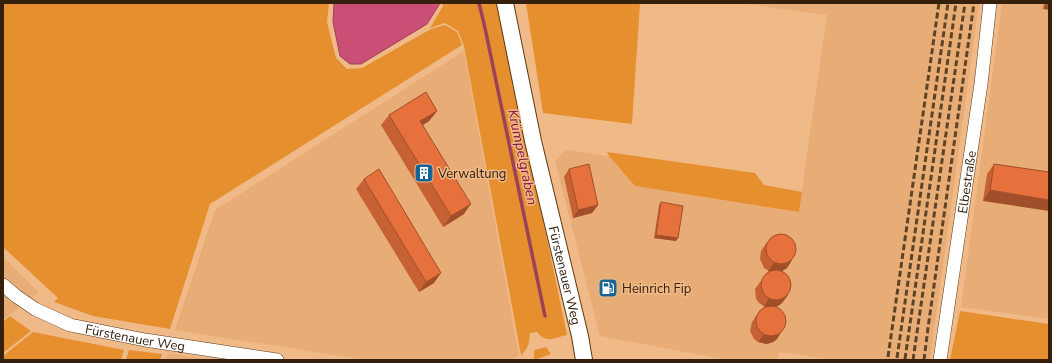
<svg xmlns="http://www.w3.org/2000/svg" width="1052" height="363" font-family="'Nunito Sans',sans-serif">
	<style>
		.built { fill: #e8ad76 }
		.green { fill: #e68f2f }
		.water { fill: #ca4f76; stroke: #9d4156 }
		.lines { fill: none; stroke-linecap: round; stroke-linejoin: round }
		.stream { stroke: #9d4156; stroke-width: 3.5 }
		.minor-casing { stroke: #5d3914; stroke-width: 14 }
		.tertiary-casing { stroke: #5d3914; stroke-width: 18 }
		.minor { stroke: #fff; stroke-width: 13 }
		.tertiary { stroke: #fff; stroke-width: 16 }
		.rail { stroke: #5e4327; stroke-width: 3; stroke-dasharray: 6 3; stroke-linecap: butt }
		.wall { fill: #c66134 }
		.shaded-wall { fill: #a14f2a }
		.building { fill: #e6713c; stroke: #a14f2a }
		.labels { text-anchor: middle; stroke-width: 3; stroke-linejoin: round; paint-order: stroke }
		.poi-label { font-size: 13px; fill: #34200b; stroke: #f0ba88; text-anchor: start }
		.street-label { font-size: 13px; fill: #34200b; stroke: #f0ba88 }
		.water-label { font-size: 14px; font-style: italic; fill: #871342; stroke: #f0ba88 }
	</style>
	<rect width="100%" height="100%" fill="#f0ba88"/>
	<path class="built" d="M739 3H979L930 360H838L779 352 777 360H728L600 336 555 161 566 150 609 156 635 186 799 212 809 139 827 15Z
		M1002 3H1049V319L961 307Z
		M464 51 519 356 507 360H366L175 330 215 210Z
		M3 257 39 292 3 320Z
		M168 353 211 360H166Z"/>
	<path class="green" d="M3 3H329L327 22 336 58 347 69 362 68 431 29 445 25 457 32 462 45 210 204 170 329 93 316 54 302 58 298 3 247Z
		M443 3H498L499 8 567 335C553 338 547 344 537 332L530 333C529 343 529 348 521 355L464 46 458 31 445 23 430 28 443 6Z
		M526 3H640L632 124 543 113Z
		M607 152 755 173 764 185 802 192 799 212 635 186 609 156Z
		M960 311 1049 324V360H950Z
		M10 316 31 331 3 353V322Z
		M33 332 124 350 121 360H3V356Z
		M546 347 551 354 534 360V350Z
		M129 350 162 354 160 360H126Z"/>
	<path class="water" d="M334 3H439V5L427 24 361 64H350L340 56 333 22Z"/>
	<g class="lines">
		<path class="stream" d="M479 3 485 28 545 316"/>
		<g class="minor-casing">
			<g id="minor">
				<path id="s1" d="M3 285 16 296 35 309 70 325 145 340 277 360"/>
				<path id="s2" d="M940 360 981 84 990 3"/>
			</g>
		</g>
		<g class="tertiary-casing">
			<g id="tertiary">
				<path id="s3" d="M505 3 533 141 580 336 584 360"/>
			</g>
		</g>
		<use href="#minor" class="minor"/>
		<use href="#tertiary" class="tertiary"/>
		<path class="rail" d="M888 357 939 3
			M897 358 948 3
			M905 359 956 3
			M913 360 965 3
			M924 360 928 328 974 3"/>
	</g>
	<path class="wall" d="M1044 3H1049L1043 9Z
		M437 111 429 121 423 125 464 214 443 227 381 125 389 115Z
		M994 164 1049 172 983 201 987 174Z
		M569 169 598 205 592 213 573 218 564 177Z
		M364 179 434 283 419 292 356 189Z
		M661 202 676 241 654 238 659 205Z
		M767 242 792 260 787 268 782 271 788 295 782 303 778 306 776 307 777 339 773 342 767 344 758 342 754 339 750 331 752 322 760 310 765 307 759 303 756 299 755 289 766 274 769 271 764 268 760 259 761 251Z"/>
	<path class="shaded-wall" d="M1047 3H1049V10L1043 9Z
		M437 111 429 121 413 131 420 121Z
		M990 190 1049 200V211L983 201Z
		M471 204 464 214 443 227 451 216Z
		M598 205 592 213 573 218 578 210Z
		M656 235 678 238 676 241 654 238Z
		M792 260 787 268 782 271 777 273 768 271 774 263Z
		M441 273 434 283 419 292 426 282Z
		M788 295 782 303 778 306 769 308 764 307 769 298Z
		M782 331 777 339 773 342 767 344 758 342 764 334Z"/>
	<path class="building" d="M426 92 437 111 420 121 471 204 451 216 389 115Z
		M589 164 598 205 578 210 569 169Z
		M994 164 1049 172V200L990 190Z
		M379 169 441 273 426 282 364 179Z
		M661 202 683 206 678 238 656 235Z
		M766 249a15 15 0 1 1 30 0a15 15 0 1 1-30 0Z
		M761 285a15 15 0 1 1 30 0a15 15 0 1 1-30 0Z
		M756 321a15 15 0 1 1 30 0a15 15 0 1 1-30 0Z"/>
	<defs>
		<g id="building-square" transform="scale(1)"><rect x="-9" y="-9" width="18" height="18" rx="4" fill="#176497" stroke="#f0ba88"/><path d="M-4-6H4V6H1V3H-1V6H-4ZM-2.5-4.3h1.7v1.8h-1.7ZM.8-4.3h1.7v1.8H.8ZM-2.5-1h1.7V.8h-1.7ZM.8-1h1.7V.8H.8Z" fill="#fff"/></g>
		<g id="fuel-square" transform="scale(1)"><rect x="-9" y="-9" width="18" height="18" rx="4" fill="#176497" stroke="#f0ba88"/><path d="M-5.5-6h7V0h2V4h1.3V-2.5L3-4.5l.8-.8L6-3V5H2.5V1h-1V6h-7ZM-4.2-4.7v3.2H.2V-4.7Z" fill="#fff"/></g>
	</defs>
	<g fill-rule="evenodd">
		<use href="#building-square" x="424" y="173"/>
		<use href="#fuel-square" x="608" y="288"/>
	</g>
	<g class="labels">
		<g class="poi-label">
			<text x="438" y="178">Verwaltung</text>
			<text x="622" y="293">Heinrich Fip</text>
		</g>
		<g class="street-label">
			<text dy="5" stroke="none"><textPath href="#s2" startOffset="180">Elbestraße</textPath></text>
			<text dy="5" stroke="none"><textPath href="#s3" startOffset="279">Fürstenauer Weg</textPath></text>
			<text dy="5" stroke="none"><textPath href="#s1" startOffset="145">Fürstenauer Weg</textPath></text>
		</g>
		<g class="water-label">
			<text transform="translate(523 157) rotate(78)" y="5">Krümpelgraben</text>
		</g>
	</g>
	<rect width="1052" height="363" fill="none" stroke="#34200b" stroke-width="8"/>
</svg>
